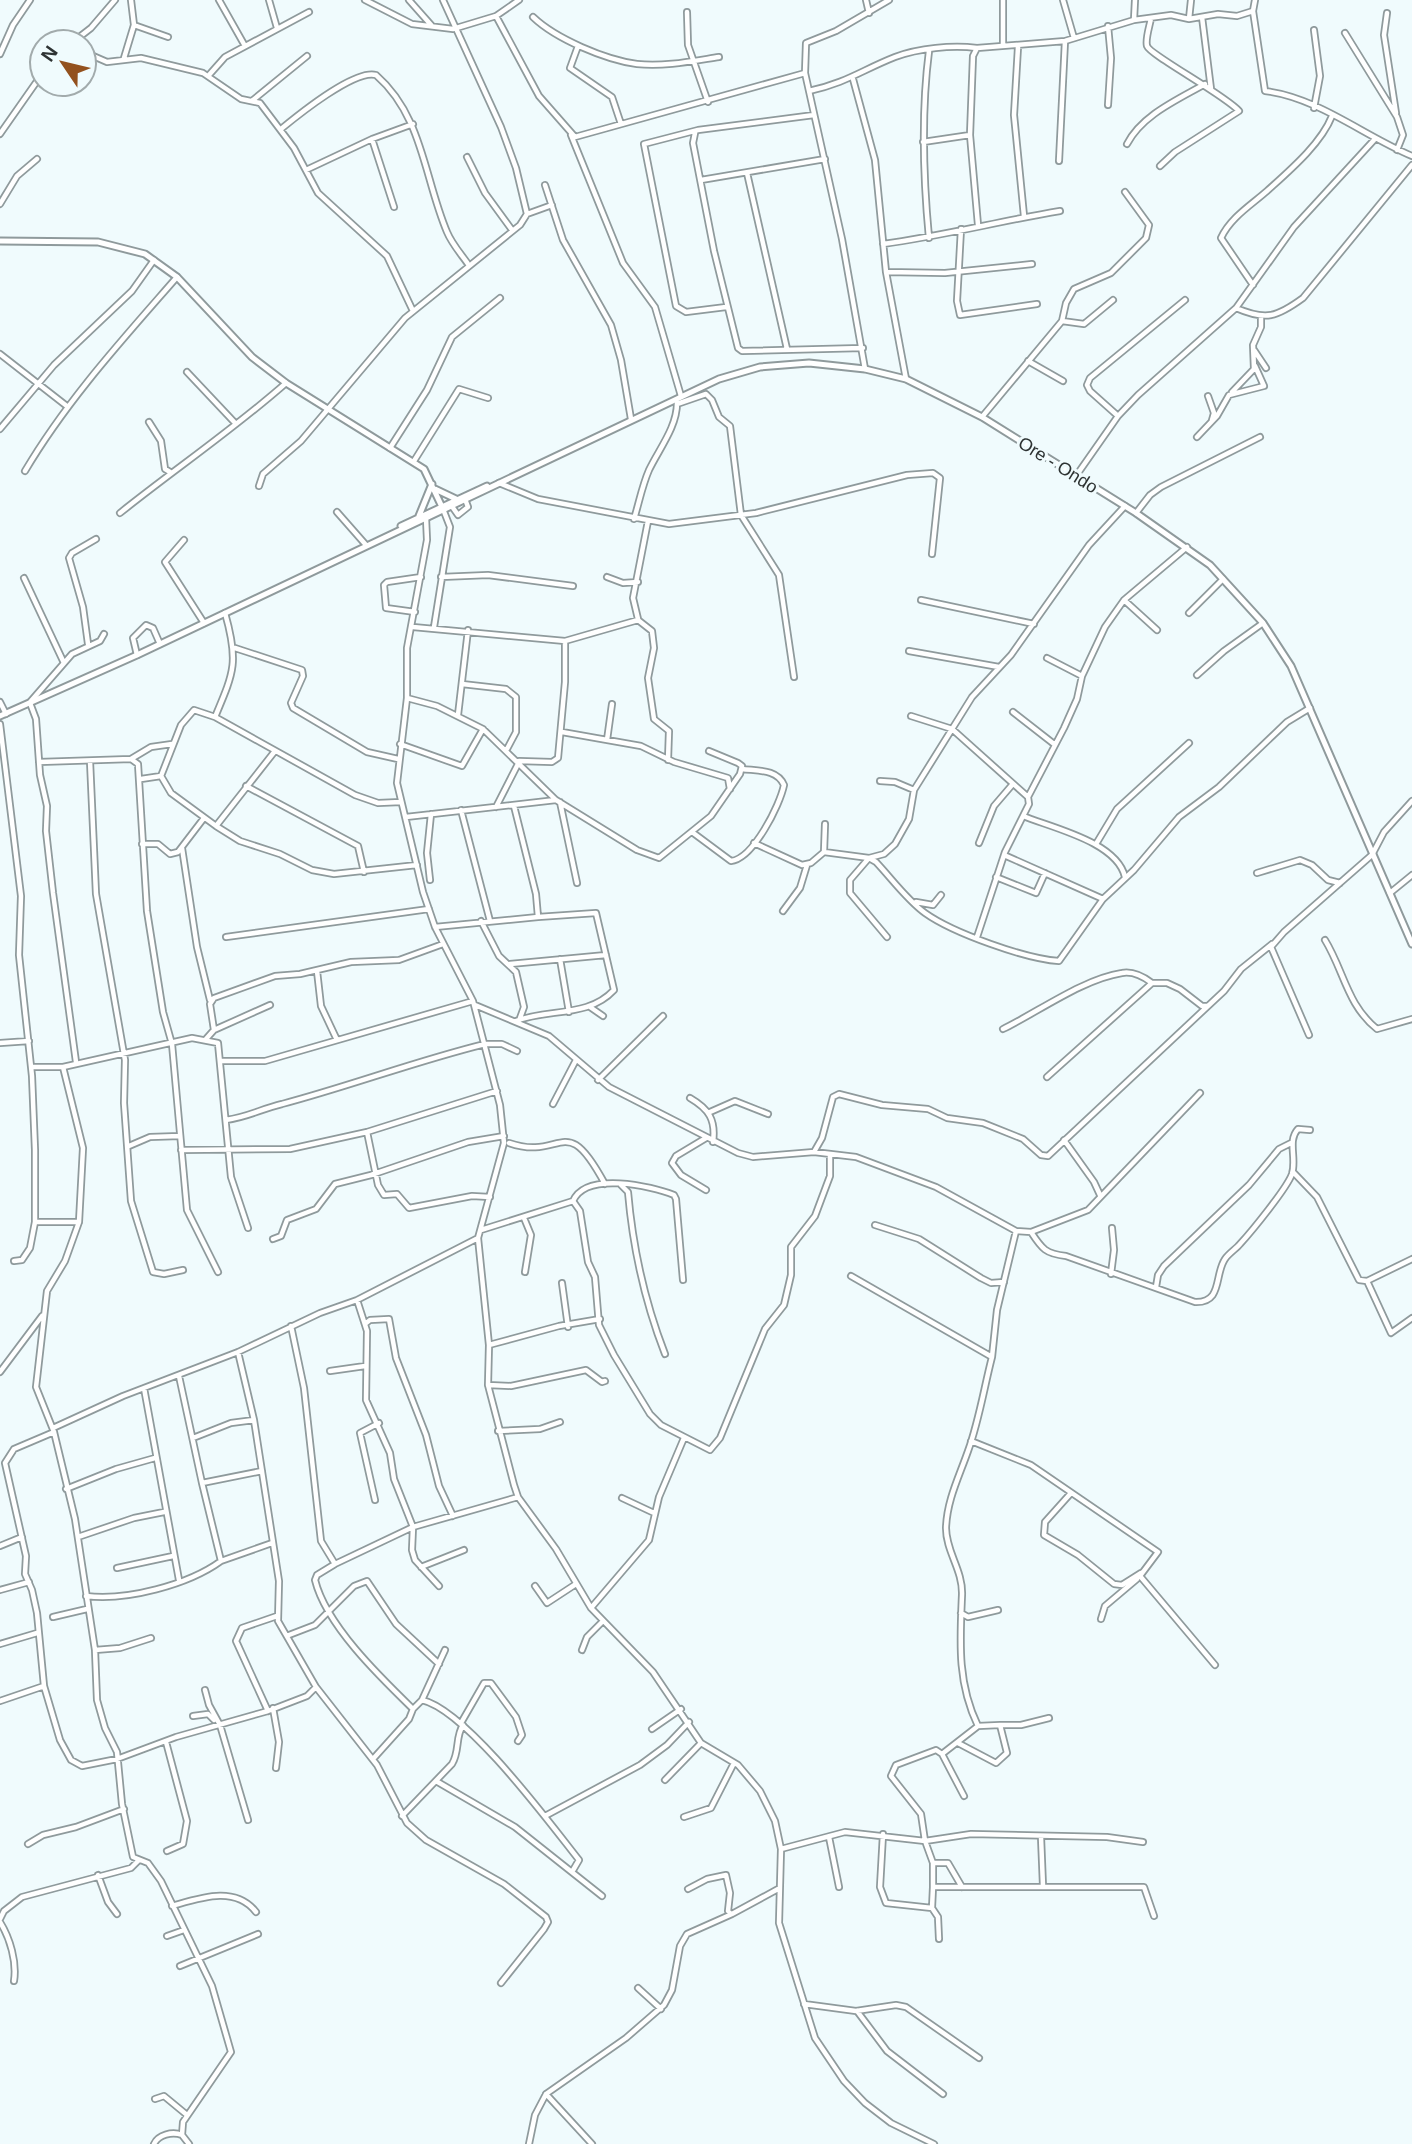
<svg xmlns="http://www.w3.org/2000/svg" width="1412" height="2144" font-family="Helvetica,sans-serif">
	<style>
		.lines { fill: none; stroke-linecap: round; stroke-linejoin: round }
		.minor-casing { stroke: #8f9a9c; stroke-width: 8 }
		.major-casing { stroke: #8f9a9c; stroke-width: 9 }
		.minor { stroke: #fff; stroke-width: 4.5 }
		.major { stroke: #fff; stroke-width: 5 }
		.labels { text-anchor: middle; stroke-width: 6; stroke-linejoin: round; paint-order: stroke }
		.street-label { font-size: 18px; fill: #2e3333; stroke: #f0fbfd }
	</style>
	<rect width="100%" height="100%" fill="#f0fbfd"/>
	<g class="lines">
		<g class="minor-casing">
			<path id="minor" d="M219 0 245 46
				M269 0 277 28
				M365 0 412 24 453 29 496 16 519 0
				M409 0 432 26
				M866 0 869 13
				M1003 0V46
				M1063 0 1074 38
				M1255 0 1253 11 1265 91C1317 97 1364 136 1412 156
				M687 12 688 45 708 102
				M1387 13 1384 35 1396 113
				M496 16 539 96 575 137 805 73 806 43 836 31 889 0
				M533 17C556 39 606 60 637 64 664 67 693 61 719 57
				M1202 17 1211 89
				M1151 18C1150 25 1145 39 1147 46 1150 55 1225 95 1239 111L1175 152 1160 166
				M1189 19 1191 0
				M1134 20 1135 0
				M134 25 168 37
				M1314 30 1320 76 1314 108
				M1345 33 1397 117 1403 135 1397 150
				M73 42 91 28 115 0
				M578 46 570 68 612 97 621 124
				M1018 47 1014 115 1024 216
				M929 51C921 113 923 175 929 238
				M84 52 107 62 141 58 203 73 241 99 260 103 294 148 318 193 387 256 413 311
				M0 54 13 25 30 0
				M124 58 134 25 131 0
				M805 73 842 239 865 369
				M209 75 225 57 309 12
				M853 79 875 160 886 272 906 379
				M809 91C846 83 862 70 895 57 919 48 952 45 977 48
				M253 100 307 56
				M1108 105 1111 58 1108 26
				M281 129C298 115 355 69 376 75 423 116 424 178 447 232 452 244 461 254 468 264
				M695 133 693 143 714 251 738 348 742 351 863 348
				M0 134 42 74
				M571 135 623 263 655 307 681 396
				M372 139 394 207
				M923 142 970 135
				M1127 144C1142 115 1177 100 1205 84
				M467 157 485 193 512 230
				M1059 161 1065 41
				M306 170 372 139 413 124
				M747 173 787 349
				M701 180 825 159
				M545 185 563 240 611 325 621 360 631 419
				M0 204 17 176 37 159
				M527 214 552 205
				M978 225 970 135 973 56 977 48 1065 41 1134 20 1171 15 1189 19 1218 14 1237 16 1253 11
				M961 229 957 301 960 315 1037 304
				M883 244C942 236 1000 221 1060 211
				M886 272 945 273 1032 264
				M1253 285 1221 238C1230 218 1251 205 1267 191 1289 171 1321 144 1332 116
				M726 307 686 312 676 306 644 144 698 130 814 115
				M1236 308C1266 321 1277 317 1303 298L1412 165
				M1062 321 1084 324 1113 300
				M1254 350 1266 368
				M0 354 68 407
				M1028 361 1063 381
				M187 372 236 424
				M1232 392 1254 369 1253 345 1261 327V317
				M1208 396 1214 413 1212 420
				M677 404 706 394 712 400 719 417 730 426 741 515 779 575 794 677
				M1118 416 1090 391 1087 385 1090 378 1185 300
				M982 417 1062 321 1066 303 1074 289 1111 273 1146 238 1149 225 1125 192
				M149 422 161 441 165 469 170 472
				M0 429 54 365 132 291 154 260
				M1197 437 1217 416 1229 395 1264 386 1255 366
				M390 448 427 390 452 337 500 298
				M414 461 459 389 488 398
				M25 471C67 400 123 339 177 277
				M1076 476 1118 416 1138 395 1236 308 1294 227 1374 140
				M499 483 538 499 669 524 756 513 907 475 933 473 940 478 932 554
				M259 486 263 474 301 441 405 318 520 225 527 214 516 168 501 127 443 0
				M451 505 458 515 468 507 465 499
				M337 512 366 545
				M120 513C175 469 234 429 286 383
				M1136 513 1150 495 1161 487 1260 437
				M426 518 427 540 407 648V698L397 783 423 892 435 927 473 1001 500 1105 504 1143 478 1238 489 1345 488 1385 514 1485 518 1497 556 1549 591 1608 653 1672 701 1743 738 1765 760 1791 775 1821 781 1849 779 1923 815 2038 844 2081 865 2103 891 2123 934 2144
				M634 519C639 503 642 486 649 470 659 449 677 427 677 403
				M184 540 165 562 204 623
				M441 577 488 575 573 586
				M607 577 623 583 638 582
				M24 578 64 663
				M921 600 1034 624
				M1124 600 1157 630
				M415 612 386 608 384 585 387 582 421 577
				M1189 613 1223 579
				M638 619 633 598 648 521
				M413 627 565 641 638 620 652 631 654 648 648 678 654 719 669 731 668 760
				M434 627 450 527 443 509
				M88 644 83 607 69 558 72 553 96 539
				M235 648 302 670 303 676 291 703 293 708 367 752 398 759
				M909 651 999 667
				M137 655 133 638 146 625 153 628 160 644
				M1047 658 1082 676
				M1197 675 1224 651 1263 623
				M462 684 506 689 516 697V732L507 749
				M407 698 437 706 483 729 556 800 637 850 659 858 711 816 740 774 742 766 738 763 709 751
				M31 701 72 654 100 641 104 634
				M0 702 6 714
				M30 703 36 719 40 775 47 806 46 831 53 893 76 1062
				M1013 712 1054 744
				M458 715 468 630
				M911 716 952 729 1028 797
				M215 717C234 672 239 662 225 613
				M0 724 21 896 19 955 32 1076 35 1150V1222L30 1248 22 1260 14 1261
				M562 732 641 746 674 762 728 778 730 789
				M607 740 612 704
				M400 744 462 766 483 729
				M131 759 151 747 172 744
				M90 761 96 894 125 1060 124 1103 131 1201 153 1272 164 1274 183 1270
				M519 761 552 762 558 758 565 682V641
				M39 762 131 759 138 764 147 911 163 1012 172 1044 187 1210 218 1272
				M141 779 161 776
				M880 781 895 782 914 790
				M246 786 358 846 364 872
				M401 802 378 803 355 795 215 717 194 710 181 725 161 776 171 793 216 826 240 841 280 854 312 870 334 874 417 865
				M560 802 577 883
				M496 807 519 762
				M461 810 490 921
				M1023 816C1053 828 1117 842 1125 877
				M406 817 556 800
				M216 826 275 751
				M692 832 731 861C753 859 780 805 784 785 777 769 758 771 742 769
				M754 843 802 865 811 863 824 852
				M979 843 994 806 1012 785
				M142 844H158L170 854 178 852 204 818
				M1096 844 1117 809 1189 743
				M182 848 197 947 210 1000
				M824 852 869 858 884 854 895 844 909 819 914 790 972 697 1011 655 1089 545 1125 506
				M824 852 825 824
				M1373 853 1384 832 1412 801
				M1004 855 1103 899
				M1257 873 1300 860 1312 865 1328 880 1340 883
				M996 877 1036 893 1045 873
				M430 880 427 853 431 814
				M1390 893 1412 875
				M916 902 933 905 941 895
				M783 911 800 888 807 865
				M481 921 499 956 516 972 524 1007 520 1018
				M435 927 538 917 536 894 514 806
				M226 937 429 909
				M887 937 850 893V880L869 858 876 862C892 879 907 900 925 913 953 933 1026 959 1059 961L1103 899 1134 870 1179 817 1219 787 1287 722 1310 708
				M977 937 1005 852 1029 804 1028 797 1064 728 1077 699 1082 676 1105 627 1124 600 1187 547
				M1325 940C1344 971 1347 1005 1377 1029L1412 1019
				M560 959 569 1012
				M510 964 606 955
				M317 971 321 1006 337 1040
				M475 1005 549 1036 609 1087 738 1153 753 1157 814 1152 856 1157 936 1187 1016 1231 1031 1232 1088 1210 1200 1093
				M590 1007 603 1016
				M516 1021C549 1008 588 1018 614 990L596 913 538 917
				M1003 1029C1038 1012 1083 979 1122 973 1133 971 1144 977 1152 983
				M214 1030 270 1005
				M1309 1035 1271 947 1284 932 1373 854
				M206 1039 214 1030 210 1004 214 998 275 976 300 974 351 962 399 960 443 944
				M0 1043 29 1041
				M220 1061H265L473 1001
				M31 1067H63L192 1038 218 1043 231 1177 248 1228
				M63 1067 83 1148 79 1222 65 1261 47 1291 36 1387 54 1432 75 1519 95 1650 97 1700 105 1728 117 1752 122 1804 133 1857 148 1863 161 1881 212 1986 231 2052 183 2122 182 2135 189 2144
				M1047 1077 1152 983H1167L1180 989 1202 1006H1207
				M598 1080 663 1016
				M690 1098C709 1109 716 1120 713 1142
				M553 1104 576 1060
				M710 1112 735 1101 768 1114
				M226 1120C248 1117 261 1109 282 1104 350 1086 416 1061 485 1044H502L517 1051
				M367 1132 378 1185 384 1195 397 1194 409 1208 472 1196 490 1197
				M1064 1140 1094 1182 1100 1195
				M509 1143C564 1162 564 1108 605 1184
				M129 1146 150 1137 180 1136
				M181 1150 290 1149 367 1132 497 1091
				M814 1152 822 1138 833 1097 839 1094 882 1105 928 1109 947 1118 983 1123 1023 1139 1041 1155 1048 1156 1224 991 1241 969 1272 944
				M1293 1172 1317 1197 1359 1280 1367 1281 1412 1259
				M621 1185 628 1192C633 1250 644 1300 665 1354
				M706 1190 681 1175 672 1163 676 1156 706 1138
				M573 1201 580 1211 588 1262 595 1277 599 1325 614 1355 650 1414 661 1425 710 1450 720 1438 765 1329 784 1305 791 1275V1247L815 1216 830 1176V1154
				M524 1218 531 1235 525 1272
				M35 1222H79
				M875 1225 919 1239 981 1278 991 1283 1004 1282
				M481 1230 573 1201C586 1171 651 1186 674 1195L676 1199 683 1280
				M1031 1232C1042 1249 1046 1254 1066 1256L1195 1302C1223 1303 1214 1275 1225 1259 1229 1253 1236 1249 1240 1244 1252 1231 1287 1188 1292 1174 1297 1158 1287 1141 1298 1129L1310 1130
				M273 1239 281 1236 287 1220 316 1209 335 1184 371 1175 468 1142 504 1136
				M1111 1274 1114 1250 1112 1228
				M851 1276 992 1357C984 1388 979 1421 968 1451 959 1477 947 1500 946 1528 946 1552 963 1570 962 1595 960 1641 957 1683 978 1726L942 1754 936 1750 896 1765 891 1776 921 1814 925 1841 971 1834 1107 1837 1143 1842
				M1367 1281 1391 1333 1412 1318
				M562 1283 568 1327
				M1156 1287 1158 1275 1164 1266 1249 1185 1279 1149 1291 1143
				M357 1300 367 1331 366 1400 390 1453 394 1479 413 1527 412 1550 415 1560 439 1586
				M365 1324 370 1320 389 1319 396 1358 426 1435 439 1486 453 1516
				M291 1326 304 1388 321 1541 335 1564 413 1527 518 1497
				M489 1345 559 1326 600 1319
				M238 1352 254 1420 279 1581 278 1621 316 1687 377 1765 407 1823 426 1840 504 1884 546 1917 548 1922 544 1929 501 1983
				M992 1357 997 1310 1016 1231
				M330 1371 365 1366
				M0 1372 42 1316
				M179 1376 202 1483
				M488 1385 511 1386 586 1370 602 1382 605 1381
				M144 1388 179 1580
				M53 1428 123 1396 238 1352 320 1313 357 1300 478 1238
				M498 1431 540 1429 560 1422
				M193 1438 231 1423 254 1420
				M971 1441 1031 1465 1158 1552 1140 1576 1215 1665
				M66 1489 116 1469 155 1458
				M1071 1493 1045 1522 1044 1535 1078 1555 1114 1584 1122 1585 1141 1573
				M622 1498 654 1513
				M375 1500 360 1433 379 1423
				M78 1537 134 1518 164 1512
				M0 1546 22 1537
				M221 1561 272 1543
				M335 1564 317 1575 315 1580C326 1625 380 1677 413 1709L422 1700 445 1650
				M421 1567 464 1550
				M117 1568 173 1556
				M535 1586 547 1603 576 1584
				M0 1590 29 1582
				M86 1596C126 1601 188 1585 221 1561L202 1483 262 1471
				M591 1608 649 1540 659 1497 684 1438
				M961 1613 968 1617 998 1610
				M53 1617 87 1609
				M1101 1619 1105 1606 1137 1579
				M289 1635 315 1625 354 1586 367 1581 396 1624 439 1664
				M0 1644 37 1633
				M95 1650 120 1648 151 1638
				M582 1650 587 1637 603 1621
				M44 1686 60 1740 71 1760 82 1766 117 1759 176 1737 268 1711 307 1696 316 1687
				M205 1690 209 1705 220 1725 248 1820
				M422 1700C466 1710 549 1822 579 1860L572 1872
				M0 1701 44 1686 37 1613 32 1590 25 1574 26 1556 5 1463 14 1449 54 1432
				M273 1708 279 1742 276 1768
				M268 1711 236 1641 242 1628 277 1616
				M193 1716 208 1714 214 1720
				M461 1723 484 1683H491L516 1717 522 1735 518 1741
				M1000 1725H1021L1049 1718
				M652 1729 681 1709
				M166 1742 187 1821 183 1844 167 1851
				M958 1743 996 1763 1007 1753 1000 1725 978 1726
				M942 1754 964 1796
				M373 1759 409 1719 413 1709
				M665 1780 701 1743
				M436 1781 515 1827 602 1896
				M402 1816 452 1764C460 1751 455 1737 463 1725
				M545 1816 640 1765 667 1745 689 1722
				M684 1817 711 1808 734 1763
				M883 1834 880 1887 886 1903 932 1908 933 1887
				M829 1837 839 1887
				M1041 1837 1043 1886
				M28 1844 43 1835 76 1827 124 1809
				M781 1849 845 1832 925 1841 933 1863V1887H1144L1154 1916
				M933 1863H948L962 1887
				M98 1875 108 1902 117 1914
				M688 1889 707 1879 726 1875 730 1893 728 1911 731 1914
				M172 1906C200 1898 235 1885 256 1912
				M932 1908 938 1917 939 1939
				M0 1919 4 1911 22 1897 131 1868 138 1861
				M0 1922C10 1938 17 1962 14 1981
				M167 1936 184 1930
				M180 1966 258 1934
				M638 1988 661 2009
				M804 2004 856 2011 896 2005 906 2007 979 2058
				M857 2011 887 2051 943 2094
				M546 2094 592 2144
				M155 2099 164 2096 187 2115
				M154 2144C158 2135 172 2131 182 2135
				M529 2144 535 2115 546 2094 626 2038 664 2005 672 1990 680 1946 687 1934 732 1914 778 1889"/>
		</g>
		<g class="major-casing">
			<path id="major" d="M0 241 98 242 145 254 177 277 252 357 286 383 424 469 443 509
				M435 489 456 499
				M419 516 432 484
				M401 526 487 486
				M0 716 137 655 719 379 760 367 809 363 865 369 906 379 982 417 1136 513 1210 565 1263 623 1291 666 1412 944"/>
		</g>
		<use href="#minor" class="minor"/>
		<use href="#major" class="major"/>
	</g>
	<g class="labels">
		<g class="street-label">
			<text transform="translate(1058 465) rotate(32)" y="6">Ore - Ondo</text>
		</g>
	</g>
	<g transform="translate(63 63) rotate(305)"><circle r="33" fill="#f0fbfd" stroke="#a2abac" stroke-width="2"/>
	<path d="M0-5L12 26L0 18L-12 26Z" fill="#93511e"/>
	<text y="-10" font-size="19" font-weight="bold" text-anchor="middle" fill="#2e3333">N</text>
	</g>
</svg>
